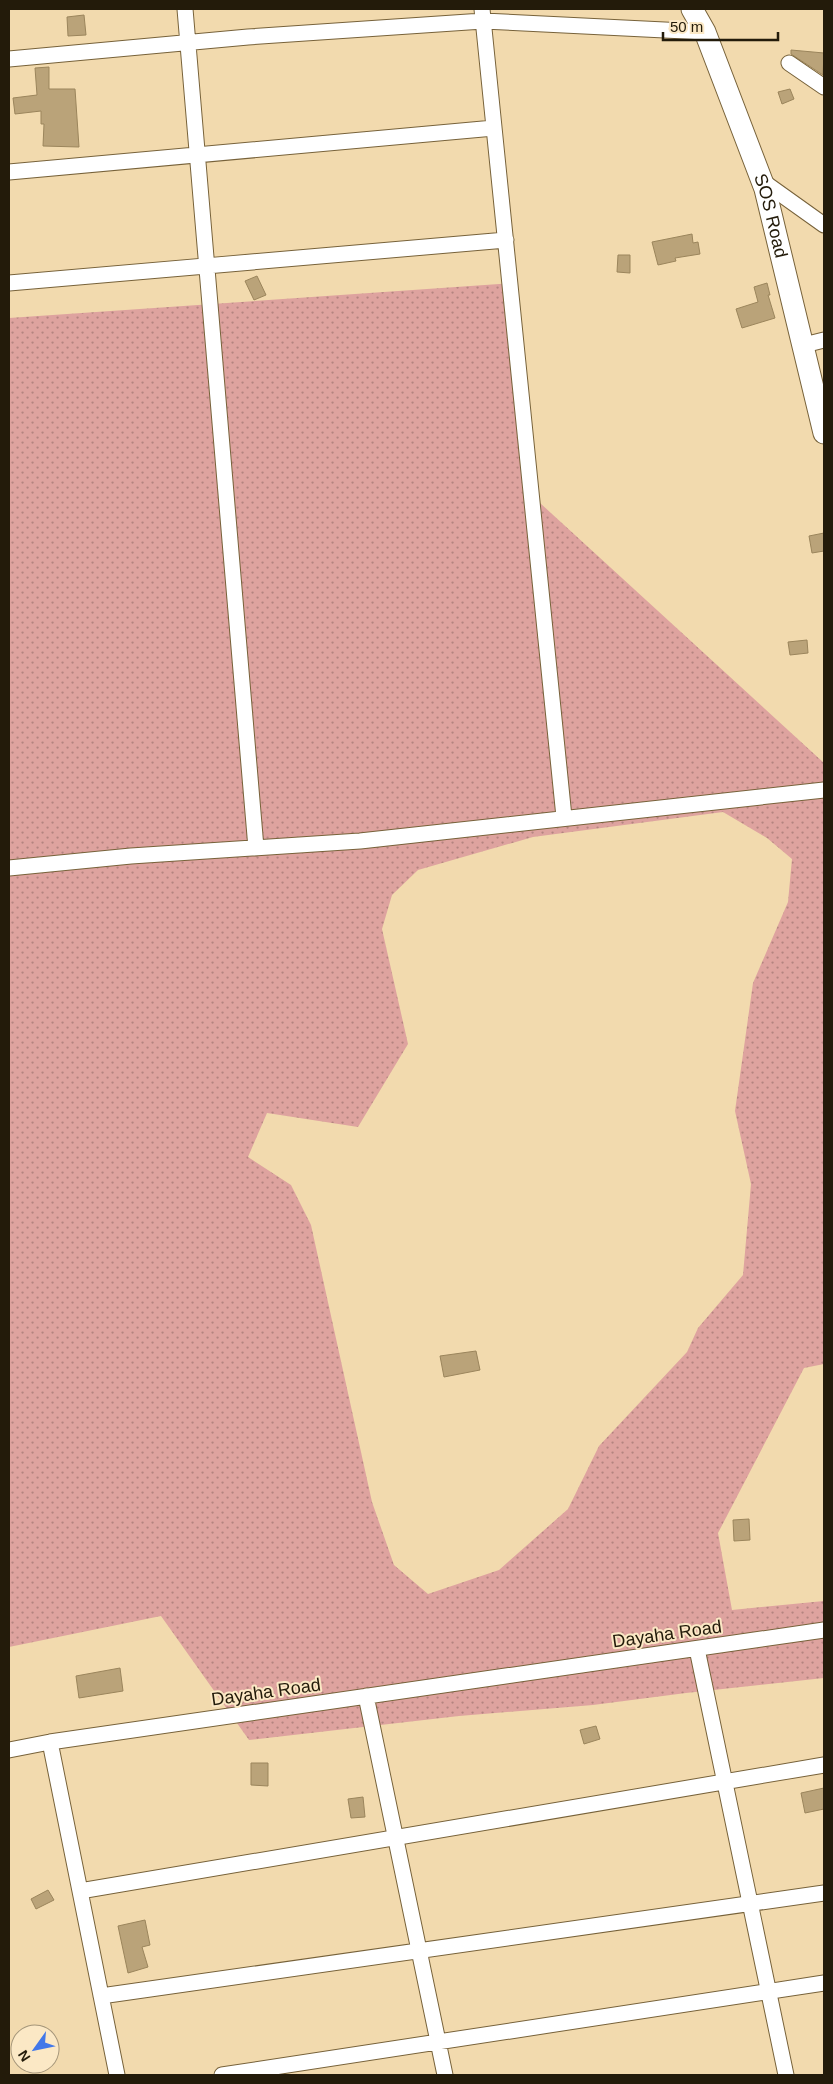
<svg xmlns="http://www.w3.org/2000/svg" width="833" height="2084" font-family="Helvetica,sans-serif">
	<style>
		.grass { fill: url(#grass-dots); fill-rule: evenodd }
		.building { fill: #baa379; stroke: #9b855c }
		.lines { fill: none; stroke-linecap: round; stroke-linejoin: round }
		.street-casing { stroke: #77623a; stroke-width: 17 }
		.secondary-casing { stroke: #77623a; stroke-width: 23 }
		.street { stroke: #fff; stroke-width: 15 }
		.secondary { stroke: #fff; stroke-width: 21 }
		.labels { text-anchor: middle; stroke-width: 4; stroke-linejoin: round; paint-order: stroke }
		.street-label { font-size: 18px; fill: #231b0a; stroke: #fbe8c5 }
	</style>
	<defs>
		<pattern id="grass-dots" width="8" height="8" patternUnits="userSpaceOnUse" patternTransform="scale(1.25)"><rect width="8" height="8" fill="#dea39f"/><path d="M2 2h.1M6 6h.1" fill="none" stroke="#b48480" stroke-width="1.8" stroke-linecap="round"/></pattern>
	</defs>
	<rect width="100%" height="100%" fill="#f2daae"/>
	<path class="grass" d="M515 283 528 492 824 763V1364L804 1368 718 1533 732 1610 824 1601V1678L686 1693 593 1705 459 1716 249 1740 161 1616 9 1647V318ZM723 812 767 838 792 859 788 902 753 983 735 1111 751 1184 743 1275 698 1328 687 1352 599 1446 568 1509 499 1570 428 1594 394 1565 372 1502 311 1225 291 1185 248 1157 267 1113 358 1127 408 1044 382 929 392 895 418 870 533 837Z"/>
	<path class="building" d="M84 15 86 35 68 36 67 17Z
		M791 50 824 53 823 75 791 54Z
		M49 67V89H75L79 147 43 146 44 124H41V111L15 114 13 98 37 95 35 68Z
		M790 89 794 99 782 104 778 92Z
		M692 234 693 243 698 242 700 254 675 258 676 261 658 265 652 242Z
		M618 255H630V273L617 272Z
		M257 276 266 295 254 300 245 281Z
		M767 283 770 295H768L775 318 742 328 736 309 758 302 754 287Z
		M824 533V551L812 553 809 536Z
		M807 640 808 653 790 655 788 642Z
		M476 1351 480 1370 444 1377 440 1356Z
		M749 1519 750 1540 734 1541 733 1520Z
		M120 1668 123 1691 79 1698 76 1676Z
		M596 1726 600 1739 584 1744 580 1730Z
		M251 1763H268V1786L251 1785Z
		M824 1788V1809L805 1813 801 1793Z
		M363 1797 365 1817 351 1818 348 1799Z
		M48 1890 54 1900 36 1909 31 1899Z
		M145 1920 150 1945 142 1947 148 1967 128 1973 118 1926Z"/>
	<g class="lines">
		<g class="street-casing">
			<path id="street" d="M185 9 256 848
				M482 9 564 817
				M9 59 248 37 483 21 705 32
				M789 63 824 87
				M9 172 494 128
				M761 180 824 225
				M9 283 506 240
				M804 345 824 340
				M9 868 131 856 360 841 824 790
				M697 1649 786 2075
				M366 1696 445 2075
				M9 1750 50 1742
				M80 1891 824 1765
				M101 1996 824 1893
				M117 2075 50 1742 824 1630
				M222 2075 824 1983"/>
		</g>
		<g class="secondary-casing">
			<g id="secondary">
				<path id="s1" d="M692 9 705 32 765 189 824 433"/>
			</g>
		</g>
		<use href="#street" class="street"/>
		<use href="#secondary" class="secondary"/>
	</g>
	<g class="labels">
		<g class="street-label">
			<text dy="6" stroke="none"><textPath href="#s1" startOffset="222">SOS Road</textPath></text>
			<text transform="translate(667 1634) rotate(-8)" y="6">Dayaha Road</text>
			<text transform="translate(266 1692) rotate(-8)" y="6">Dayaha Road</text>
		</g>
	</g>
	<rect width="833" height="2084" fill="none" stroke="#231b0a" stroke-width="20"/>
	<g transform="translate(35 2049) rotate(237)"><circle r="24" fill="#fbe8c5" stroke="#a5967a"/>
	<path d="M0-4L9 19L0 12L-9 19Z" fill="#4278e9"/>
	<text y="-8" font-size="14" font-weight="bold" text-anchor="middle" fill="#231b0a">N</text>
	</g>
	<path d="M663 32v8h115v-8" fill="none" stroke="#231b0a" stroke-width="2.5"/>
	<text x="670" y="32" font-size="15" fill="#231b0a" stroke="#fbe8c5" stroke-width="4" paint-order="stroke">50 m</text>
</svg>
